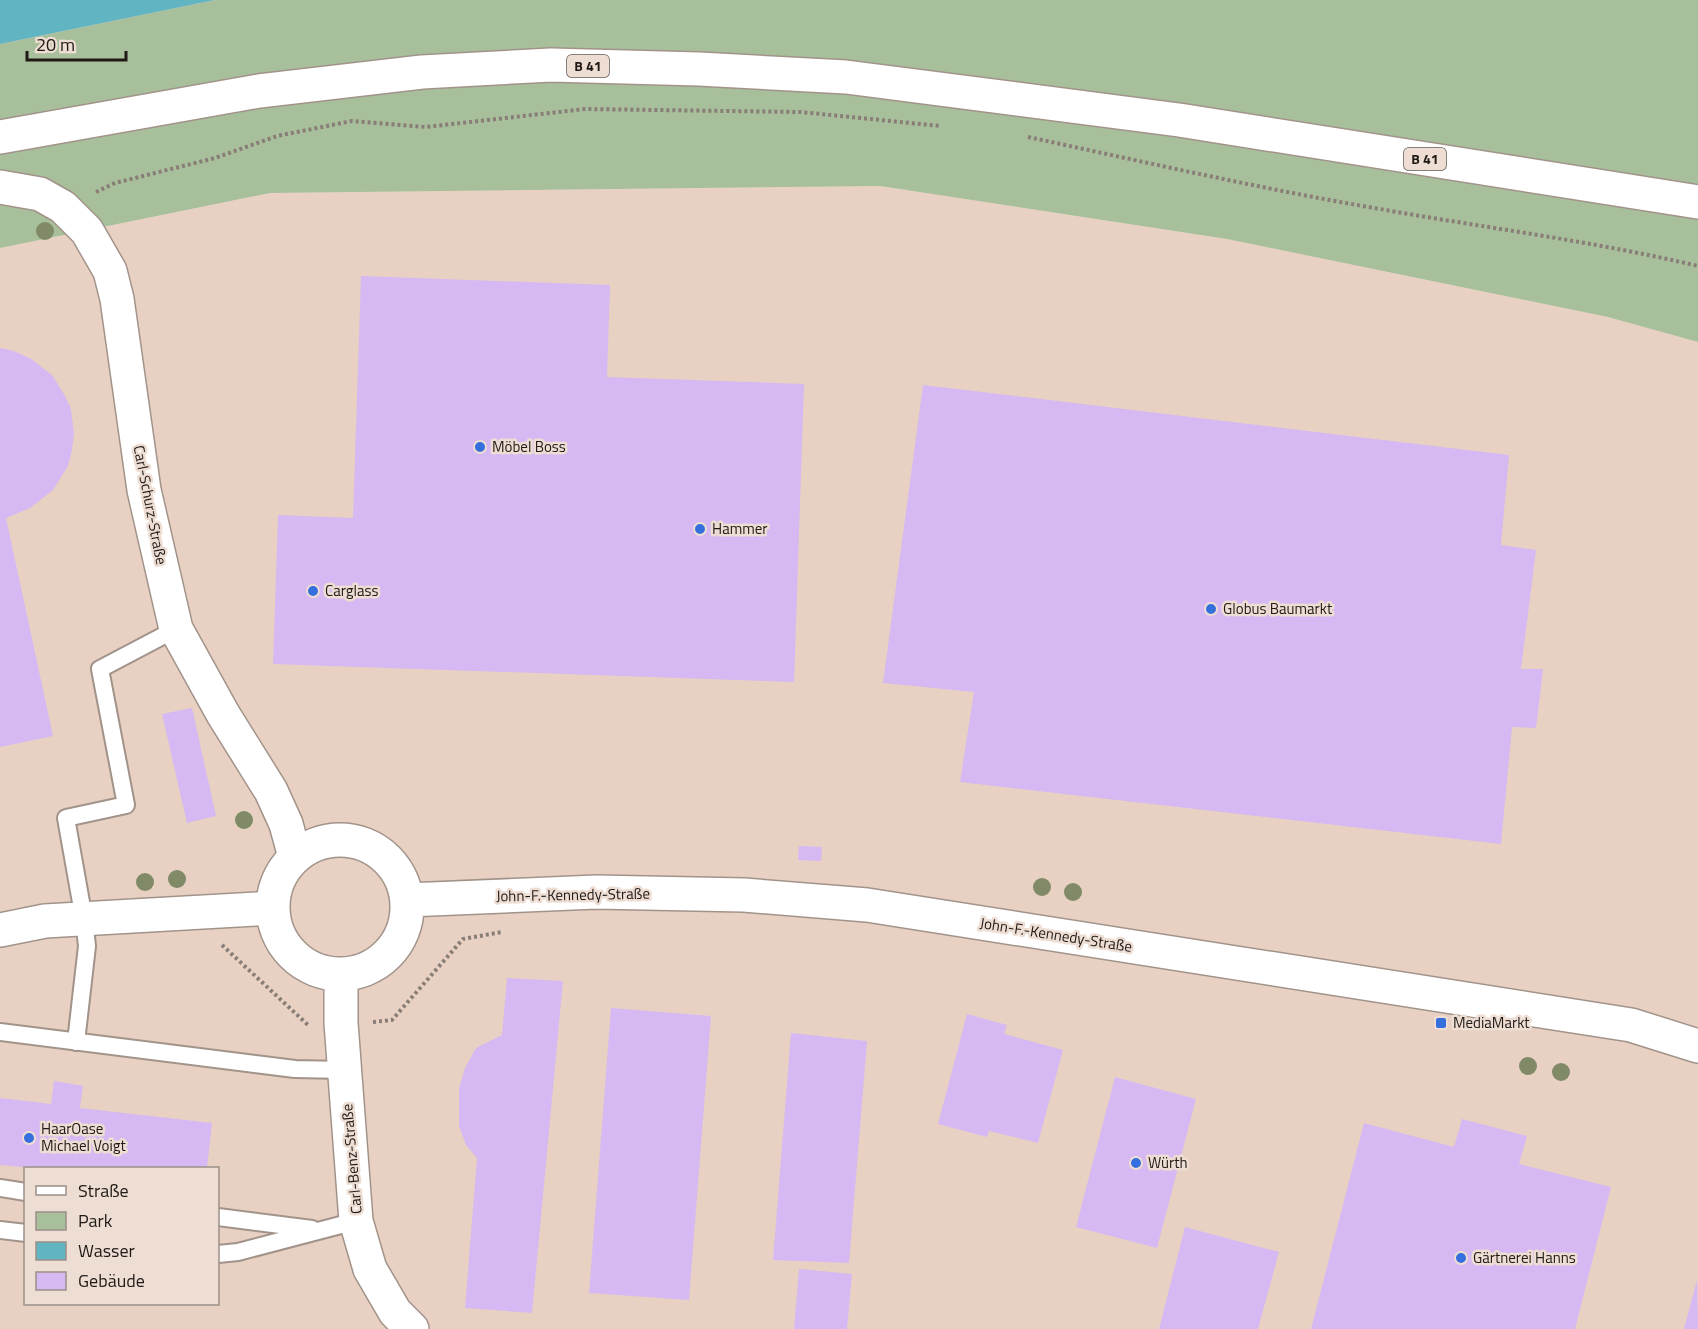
<svg xmlns="http://www.w3.org/2000/svg" width="1698" height="1329" font-family="'Titillium Web',sans-serif">
	<style>
		.built { fill: #e8d1c3; fill-rule: evenodd }
		.green { fill: #a8bf9b }
		.water { fill: #61b5c2 }
		.building { fill: #d6b9f2 }
		.lines { fill: none; stroke-linecap: round; stroke-linejoin: round }
		.service-casing { stroke: #a2938a; stroke-width: 20 }
		.minor-casing { stroke: #a2938a; stroke-width: 36 }
		.primary-casing { stroke: #a2938a; stroke-width: 36 }
		.path { stroke: #887d77; stroke-width: 4; stroke-dasharray: 3 3; stroke-linecap: butt }
		.service { stroke: #fff; stroke-width: 16 }
		.minor { stroke: #fff; stroke-width: 33 }
		.primary { stroke: #fff; stroke-width: 33 }
		.tree { fill: #808a67 }
		.poi-dot { fill: #356fde; stroke: #edddd3; stroke-width: 2 }
		.labels { text-anchor: middle; stroke-width: 5; stroke-linejoin: round; paint-order: stroke }
		.shield { fill: #edddd3; stroke: #5e544f; stroke-width: 1.5 }
		.shield-label { font-size: 14px; font-weight: bold; fill: #201a17 }
		.poi-label { font-size: 15px; fill: #201a17; stroke: #edddd3; text-anchor: start }
		.street-label { font-size: 15px; fill: #201a17; stroke: #edddd3 }
	</style>
	<rect width="100%" height="100%" fill="#edddd3"/>
	<path class="built" d="M880 186 1227 239 1608 317 1698 342V1329H0V248L270 193ZM26 1168H218V1304H26Z"/>
	<path class="green" d="M215 0H1698V342L1608 317 1227 239 880 186 270 193 0 248V44Z"/>
	<path class="water" d="M0 0H215L0 44Z"/>
	<path class="building" d="M361 276 610 285 607 377 804 384 794 682 273 664 278 515 353 518Z
		M0 348 14 351 31 359 52 375 64 394 71 409 74 434 72 450 68 466 53 490 30 508 6 518 53 736 0 747Z
		M923 385 1509 455 1501 545 1536 550 1521 669H1543L1536 728 1512 727 1501 844 960 782 974 692 883 683Z
		M192 708 216 816 187 823 162 714Z
		M799 846 822 847 821 861 798 860Z
		M507 978 563 981 532 1313 465 1308 477 1158 466 1145 459 1126V1088L465 1068 476 1048 502 1035Z
		M611 1008 711 1016 689 1300 589 1293Z
		M967 1014 1007 1025 1004 1034 1063 1050 1038 1143 989 1131 987 1137 938 1124Z
		M791 1033 867 1041 849 1263 773 1260Z
		M1115 1077 1196 1099 1157 1248 1076 1227Z
		M54 1081 83 1086 80 1108 212 1123 207 1168H34L0 1165V1098L51 1104Z
		M1462 1119 1527 1136 1519 1164 1611 1187 1575 1329H1311L1364 1123 1454 1147Z
		M1185 1227 1279 1252 1258 1329H1159Z
		M799 1269 852 1274 847 1329H794Z
		M1697 1280 1698 1329H1684Z"/>
	<g class="lines">
		<g class="service-casing">
			<path id="service" d="M0 1032 295 1069 344 1070
				M76 1042 87 946 84 919 66 818 126 805 100 669 176 629
				M0 1188 26 1192
				M218 1217 312 1229
				M0 1230 26 1233
				M218 1254 238 1252 356 1221"/>
		</g>
		<g class="minor-casing">
			<path id="minor" d="M0 187 40 194 63 207 87 231 110 271 117 299 144 490 176 629 223 714 271 791 286 824 295 857
				M273 907a67 67 0 1 1 134 0a67 67 0 1 1-134 0Z
				M407 900 596 892 744 895 867 905 1631 1025 1698 1046
				M0 930 45 921 272 908
				M341 974V1023L356 1221 370 1269 395 1312 412 1329"/>
		</g>
		<g class="primary-casing">
			<path id="primary" d="M0 137 259 91 422 72 551 65 699 69 846 77 1179 120 1698 202"/>
		</g>
		<path class="path" d="M1028 137C1145 162 1262 189 1380 209 1486 228 1593 241 1698 266
			M96 192 115 183 215 158 277 136 352 121 426 127 585 109 801 112 940 126
			M222 945 308 1025
			M373 1022 392 1020 463 939 502 932"/>
		<use href="#service" class="service"/>
		<use href="#minor" class="minor"/>
		<use href="#primary" class="primary"/>
	</g>
	<g class="tree">
		<circle cx="45" cy="231" r="9"/>
		<circle cx="244" cy="820" r="9"/>
		<circle cx="177" cy="879" r="9"/>
		<circle cx="145" cy="882" r="9"/>
		<circle cx="1042" cy="887" r="9"/>
		<circle cx="1073" cy="892" r="9"/>
		<circle cx="1528" cy="1066" r="9"/>
		<circle cx="1561" cy="1072" r="9"/>
	</g>
	<g class="poi-dot">
		<circle cx="480" cy="447" r="6"/>
		<circle cx="700" cy="529" r="6"/>
		<circle cx="313" cy="591" r="6"/>
		<circle cx="1211" cy="609" r="6"/>
		<rect x="1435" y="1017" width="12" height="12" rx="3"/>
		<circle cx="29" cy="1138" r="6"/>
		<circle cx="1136" cy="1163" r="6"/>
		<circle cx="1461" cy="1258" r="6"/>
	</g>
	<g class="labels">
		<g class="shield">
			<rect x="567" y="55" width="42" height="22" rx="4.5"/>
			<rect x="1404" y="148" width="42" height="22" rx="4.5"/>
		</g>
		<g class="shield-label">
			<text x="588" y="71">B 41</text>
			<text x="1425" y="164">B 41</text>
		</g>
		<g class="poi-label">
			<text x="492" y="452">Möbel Boss</text>
			<text x="712" y="534">Hammer</text>
			<text x="325" y="596">Carglass</text>
			<text x="1223" y="614">Globus Baumarkt</text>
			<text x="1453" y="1028">MediaMarkt</text>
			<text x="41" y="1134">HaarOase<tspan x="41" dy="17">Michael Voigt</tspan></text>
			<text x="1148" y="1168">Würth</text>
			<text x="1473" y="1263">Gärtnerei Hanns</text>
		</g>
		<g class="street-label">
			<text transform="translate(150 505) rotate(79)" y="5">Carl-Schurz-Straße</text>
			<text transform="translate(573 895) rotate(-1)" y="5">John-F.-Kennedy-Straße</text>
			<text transform="translate(1056 935) rotate(9)" y="5">John-F.-Kennedy-Straße</text>
			<text transform="translate(352 1159) rotate(-95)" y="5">Carl-Benz-Straße</text>
		</g>
	</g>
	<rect x="24" y="1167" width="195" height="138" fill="#edddd3" stroke="#9b8f88" stroke-width="1.5"/>
	<rect x="36" y="1186" width="30" height="9" fill="#ffffff" stroke="#9b8f88" stroke-width="1.5"/>
	<text x="78" y="1197" font-size="18" fill="#201a17">Straße</text>
	<rect x="36" y="1212" width="30" height="18" fill="#a8bf9b" stroke="#9b8f88" stroke-width="1.5"/>
	<text x="78" y="1227" font-size="18" fill="#201a17">Park</text>
	<rect x="36" y="1242" width="30" height="18" fill="#61b5c2" stroke="#9b8f88" stroke-width="1.5"/>
	<text x="78" y="1257" font-size="18" fill="#201a17">Wasser</text>
	<rect x="36" y="1272" width="30" height="18" fill="#d6b9f2" stroke="#9b8f88" stroke-width="1.5"/>
	<text x="78" y="1287" font-size="18" fill="#201a17">Gebäude</text>
	<path d="M27 51v9h99v-9" fill="none" stroke="#201a17" stroke-width="3"/>
	<text x="36" y="51" font-size="18" fill="#201a17" stroke="#edddd3" stroke-width="4.5" paint-order="stroke">20 m</text>
</svg>
